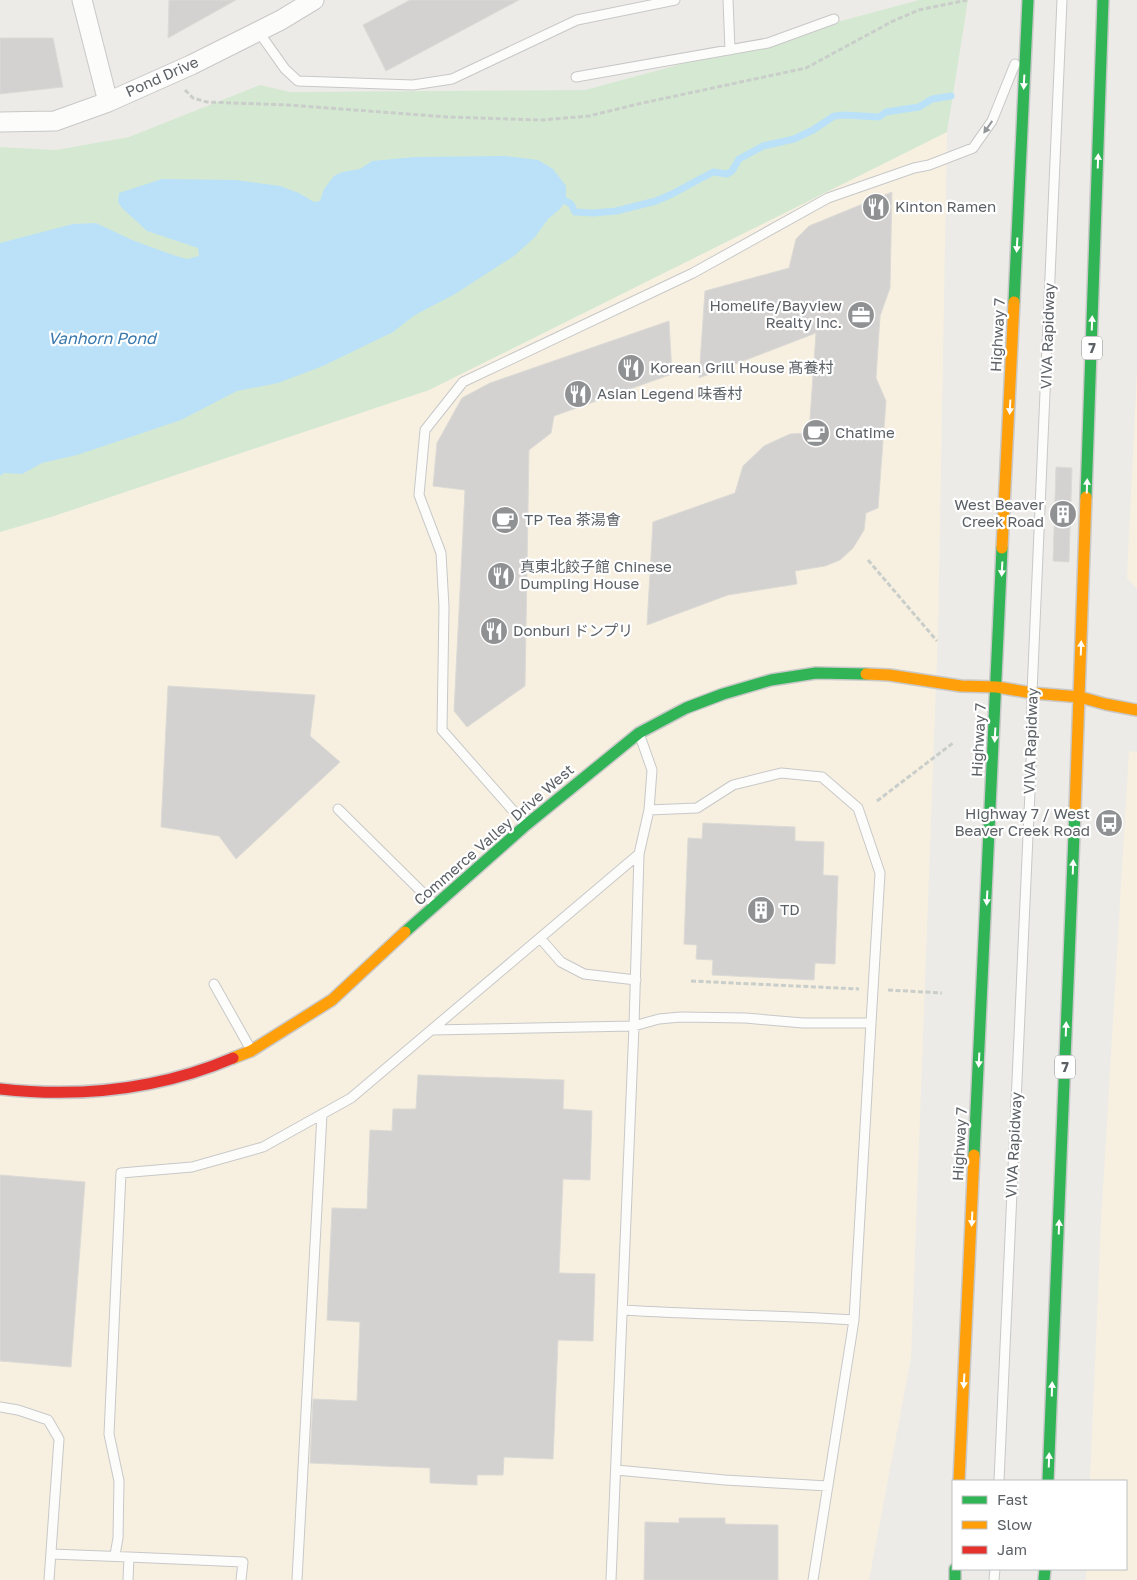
<svg xmlns="http://www.w3.org/2000/svg" width="1137" height="1580" font-family="'Golos Text','Noto Sans SC','Noto Sans JP',sans-serif">
	<style>
		.commercial { fill: #f7f0e0 }
		.green { fill: #d5e9d2 }
		.water { fill: #bbe1f8 }
		.lines { fill: none; stroke-linecap: round; stroke-linejoin: round }
		.stream { stroke: #bbe1f8; stroke-width: 7 }
		.building { fill: #d4d2d0; stroke: #dcdad6 }
		.lane-casing { stroke: #c8c8c8; stroke-width: 11 }
		.street-casing { stroke: #c8c8c8; stroke-width: 21 }
		.fast-casing { stroke: #c9c9c9; stroke-width: 14 }
		.slow-casing { stroke: #c9c9c9; stroke-width: 14 }
		.jam-casing { stroke: #c9c9c9; stroke-width: 14 }
		.path { stroke: #c9ceca; stroke-width: 3; stroke-dasharray: 5 2.5; stroke-linecap: butt }
		.lane { stroke: #fcfcfb; stroke-width: 9 }
		.street { stroke: #fcfcfb; stroke-width: 19 }
		.fast { stroke: #30b455; stroke-width: 11 }
		.slow { stroke: #ff9f0a; stroke-width: 11 }
		.jam { stroke: #e5322d; stroke-width: 11 }
		.oneway { fill: #fff }
		.oneway2 { fill: #94979a }
		.labels { text-anchor: middle; stroke-width: 4.5; stroke-linejoin: round; paint-order: stroke }
		.shield { fill: #fff; stroke: #8d9094; stroke-width: 1 }
		.shield-label { font-size: 14px; font-weight: bold; fill: #5c6166 }
		.street-label { font-size: 15px; fill: #5c6166; stroke: #fff }
		.poi-label { font-size: 15px; fill: #5c6166; stroke: #fff; text-anchor: start }
		.water-label { font-size: 16px; font-style: italic; fill: #3a79ad; stroke: #fff }
	</style>
	<rect width="100%" height="100%" fill="#edebe7"/>
	<path class="commercial" d="M947 132 938 631 911 1358 869 1580H0V532L51 517 429 390Z
		M1137 371V589L1127 578Z
		M1129 751 1137 752V1580H1086V1569H1126V1481H1090L1101 1223Z"/>
	<path class="green" d="M919 0H968L947 132 429 390 51 517 0 532V147L56 150 129 137 260 85 290 92 585 90Z"/>
	<path class="water" d="M505 156 538 160 553 169 566 186V201L559 210 548 219 535 237 514 256 455 294 415 315 393 332 323 366 278 383 237 391 181 420 77 455 42 463 22 474 4 473 0 476V243L73 224 96 223 132 240 173 255 187 259 199 256 198 248 147 231 122 208 118 202 119 193 162 179 236 180 280 186 299 193 314 202 320 201 324 189 334 176 342 172 360 169 372 161 414 157Z"/>
	<g class="lines">
		<path class="stream" d="M566 201 571 204 575 212 593 213 616 211 656 201 672 194 713 172 727 174 732 171 739 159 763 146 794 139 813 130 834 116 845 115 879 117 886 112 919 107 932 99 951 96"/>
	</g>
	<path class="building" d="M169 0H236L168 38Z
		M410 0H519L386 71 363 25Z
		M0 38H53L63 87 0 94Z
		M892 192 890 288 880 316 876 378 886 401 878 508 866 513 864 530 853 548 840 560 825 566 795 571 797 584 728 595 647 625 653 522 735 493 743 466 764 446 790 434 809 433 816 333 699 378 705 291 789 268 796 239 809 226Z
		M669 321 672 374 554 416 551 433 529 450 525 686 467 727 454 711 465 490 433 486 437 443 462 398 490 383Z
		M1056 467 1072 468 1069 562 1053 561Z
		M168 686 315 695 310 736 340 762 236 859 219 836 161 827Z
		M703 823 795 827V841L824 842 823 875 838 876 835 964 815 963 814 980 712 975 713 960 696 959 697 945 684 944 688 838 702 839Z
		M418 1075 564 1080 563 1109 592 1111 590 1180 563 1179 559 1273 595 1274 593 1341 558 1340 553 1459 504 1457 503 1475H477V1485L430 1483V1468L310 1463 313 1399 357 1401 360 1322 327 1320 332 1208 367 1209 370 1130 392 1131 393 1109H416Z
		M0 1175 85 1182 71 1367 0 1361Z
		M679 1518H725V1524L778 1525V1580H644L645 1522 679 1523Z"/>
	<g class="lines">
		<g class="lane-casing">
			<path id="lane" d="M728 0 730 50
				M258 31 285 69 298 81 413 85 452 79 577 20 675 0
				M576 77 768 43 834 19
				M338 809 433 903
				M649 810 697 808 733 785 781 773 822 777 858 808 880 873 871 1023
				M524 823 442 730 444 607 441 553 419 495 425 430 463 382 693 273 828 198 914 168 929 165 973 148 992 121 1015 64
				M540 938 561 962 584 974 636 980
				M214 984 250 1048
				M431 1030 634 1026 659 1019 681 1017 745 1018 803 1023H871L854 1320 813 1580
				M622 1310C700 1315 777 1315 854 1320
				M0 1407 18 1410 48 1420 59 1439 49 1580
				M616 1470 725 1480 828 1486
				M999 1481 1031 769 1032 693 1062 0
				M51 1554 129 1557
				M115 1555 118 1538 119 1481 109 1434 121 1173 192 1167 263 1147 351 1098 639 854
				M128 1580 129 1557 243 1562 241 1580
				M297 1580 322 1114
				M611 1580 634 1026 639 854 649 810 652 770 640 736
				M994 1580 995 1569"/>
		</g>
		<g class="street-casing">
			<path id="street" d="M82 0 108 102
				M0 122 55 121 108 102 191 65 281 20 314 0"/>
		</g>
		<g class="fast-casing">
			<path id="fast" d="M1014 302 1028 0
				M1086 497 1103 0
				M405 932 526 825 639 733 686 708 723 694 771 680 816 673 866 674
				M974 1155 1002 548
				M1048 1481 1075 810
				M955 1569V1580
				M1044 1580 1045 1569"/>
		</g>
		<g class="slow-casing">
			<path id="slow" d="M1002 548 1014 302
				M866 674 889 675 961 686 997 687 1032 693 1080 697 1105 704 1137 710
				M1075 810 1086 497
				M233 1058 251 1051 332 1000 405 932
				M959 1481 974 1155"/>
		</g>
		<g class="jam-casing">
			<path id="jam" d="M0 1089C81 1098 158 1090 233 1058"/>
		</g>
		<path class="path" d="M185 90 193 98 207 102 288 105 448 117 542 120 589 116 638 104 806 68 893 21 919 10 967 0
			M868 560 937 641
			M877 801 953 743
			M691 981 859 989
			M888 990 942 993"/>
		<use href="#lane" class="lane"/>
		<use href="#street" class="street"/>
		<use href="#fast" class="fast"/>
		<use href="#slow" class="slow"/>
		<use href="#jam" class="jam"/>
	</g>
	<defs><path id="oneway-solid" d="M-6-.8H1V-3.2L6.5 0L1 3.2V.8H-6Z" transform="scale(1.25)"/></defs>
	<g class="oneway">
		<use href="#oneway-solid" transform="translate(1024 82) rotate(93)"/>
		<use href="#oneway-solid" transform="translate(1098 161) rotate(-88)"/>
		<use href="#oneway-solid" transform="translate(1017 245) rotate(93)"/>
		<use href="#oneway-solid" transform="translate(1092 323) rotate(-88)"/>
		<use href="#oneway-solid" transform="translate(1010 407) rotate(93)"/>
		<use href="#oneway-solid" transform="translate(1087 486) rotate(-88)"/>
		<use href="#oneway-solid" transform="translate(1002 569) rotate(93)"/>
		<use href="#oneway-solid" transform="translate(1081 648) rotate(-88)"/>
		<use href="#oneway-solid" transform="translate(995 735) rotate(93)"/>
		<use href="#oneway-solid" transform="translate(1073 867) rotate(-88)"/>
		<use href="#oneway-solid" transform="translate(987 898) rotate(93)"/>
		<use href="#oneway-solid" transform="translate(1066 1029) rotate(-88)"/>
		<use href="#oneway-solid" transform="translate(979 1060) rotate(93)"/>
		<use href="#oneway-solid" transform="translate(972 1219) rotate(93)"/>
		<use href="#oneway-solid" transform="translate(1059 1227) rotate(-88)"/>
		<use href="#oneway-solid" transform="translate(964 1381) rotate(93)"/>
		<use href="#oneway-solid" transform="translate(1052 1389) rotate(-88)"/>
		<use href="#oneway-solid" transform="translate(1049 1460) rotate(-88)"/>
	</g>
	<use class="oneway2" href="#oneway-solid" transform="translate(988 127) rotate(125)"/>
	<defs>
		<g id="restaurant-disc" transform="scale(1.4375)"><circle r="9.5" fill="#8f9193" stroke="#fff"/><path d="M-5-6h1v4h1v-4h1v4h1v-4h1v5L-1.5 .5V6h-2V.5L-5-1ZM5-6V6H3V1.5H1.5Q1.5-4 5-6Z" fill="#fff"/></g>
		<g id="office-disc" transform="scale(1.4375)"><circle r="9.5" fill="#8f9193" stroke="#fff"/><path d="M-6-3h4V-5.5h4V-3h4V5H-6ZM-1-4.5V-3h2v-1.5ZM-6 0V1H6V0Z" fill="#fff"/></g>
		<g id="cafe-disc" transform="scale(1.4375)"><circle r="9.5" fill="#8f9193" stroke="#fff"/><path d="M-5.5-4.5H6V0H3Q3 3.5 0 3.5H-2.5Q-5.5 3.5-5.5 0ZM3-3.2v2h1.7v-2ZM-6 4.5H4V6H-6Z" fill="#fff"/></g>
		<g id="building-disc" transform="scale(1.4375)"><circle r="9.5" fill="#8f9193" stroke="#fff"/><path d="M-4-6H4V6H1V3H-1V6H-4ZM-2.5-4.3h1.7v1.8h-1.7ZM.8-4.3h1.7v1.8H.8ZM-2.5-1h1.7V.8h-1.7ZM.8-1h1.7V.8H.8Z" fill="#fff"/></g>
		<g id="bus-disc" transform="scale(1.4375)"><circle r="9.5" fill="#8f9193" stroke="#fff"/><path d="M-5-6H5V4H4V6H2V4H-2V6H-4V4H-5ZM-3.5-4V0h7V-4ZM-3.5 1.2v1.5H-2V1.2ZM2 1.2v1.5H3.5V1.2Z" fill="#fff"/></g>
	</defs>
	<g fill-rule="evenodd">
		<use href="#restaurant-disc" x="876" y="207"/>
		<use href="#office-disc" x="861" y="315"/>
		<use href="#restaurant-disc" x="631" y="368"/>
		<use href="#restaurant-disc" x="578" y="394"/>
		<use href="#cafe-disc" x="816" y="433"/>
		<use href="#building-disc" x="1063" y="514"/>
		<use href="#cafe-disc" x="505" y="520"/>
		<use href="#restaurant-disc" x="501" y="576"/>
		<use href="#restaurant-disc" x="494" y="631"/>
		<use href="#bus-disc" x="1109" y="823"/>
		<use href="#building-disc" x="761" y="910"/>
	</g>
	<g class="labels">
		<g class="shield">
			<rect x="1082" y="336.5" width="20" height="23" rx="4"/>
			<rect x="1055" y="1055.5" width="20" height="23" rx="4"/>
		</g>
		<g class="shield-label">
			<text x="1092" y="353">7</text>
			<text x="1065" y="1072">7</text>
		</g>
		<g class="street-label">
			<text transform="translate(162 77) rotate(-24)" y="5">Pond Drive</text>
			<text transform="translate(998 335) rotate(-87)" y="5">Highway 7</text>
			<text transform="translate(1048 336) rotate(-88)" y="5">VIVA Rapidway</text>
			<text transform="translate(979 740) rotate(-87)" y="5">Highway 7</text>
			<text transform="translate(1031 741) rotate(-88)" y="5">VIVA Rapidway</text>
			<text transform="translate(494 835) rotate(-41)" y="5">Commerce Valley Drive West</text>
			<text transform="translate(960 1144) rotate(-87)" y="5">Highway 7</text>
			<text transform="translate(1014 1145) rotate(-87)" y="5">VIVA Rapidway</text>
		</g>
		<g class="poi-label">
			<text x="895" y="212">Kinton Ramen</text>
			<text x="842" y="311" text-anchor="end">Homelife/Bayview<tspan x="842" dy="17">Realty Inc.</tspan></text>
			<text x="650" y="373">Korean Grill House 髙養村</text>
			<text x="597" y="399">Asian Legend 味香村</text>
			<text x="835" y="438">Chatime</text>
			<text x="1044" y="510" text-anchor="end">West Beaver<tspan x="1044" dy="17">Creek Road</tspan></text>
			<text x="524" y="525">TP Tea 茶湯㑹</text>
			<text x="520" y="572">真東北餃子館 Chinese<tspan x="520" dy="17">Dumpling House</tspan></text>
			<text x="513" y="636">Donburi ドンプリ</text>
			<text x="1090" y="819" text-anchor="end">Highway 7 / West<tspan x="1090" dy="17">Beaver Creek Road</tspan></text>
			<text x="780" y="915">TD</text>
		</g>
		<g class="water-label">
			<text x="102" y="344">Vanhorn Pond</text>
		</g>
	</g>
	<rect x="952" y="1480" width="175" height="90" fill="#ffffff" stroke="#bec0c2"/>
	<rect x="962" y="1496" width="25" height="8" fill="#30b455" stroke="#bec0c2"/>
	<text x="997" y="1505" font-size="15" fill="#5c6166">Fast</text>
	<rect x="962" y="1521" width="25" height="8" fill="#ff9f0a" stroke="#bec0c2"/>
	<text x="997" y="1530" font-size="15" fill="#5c6166">Slow</text>
	<rect x="962" y="1546" width="25" height="8" fill="#e5322d" stroke="#bec0c2"/>
	<text x="997" y="1555" font-size="15" fill="#5c6166">Jam</text>
</svg>
